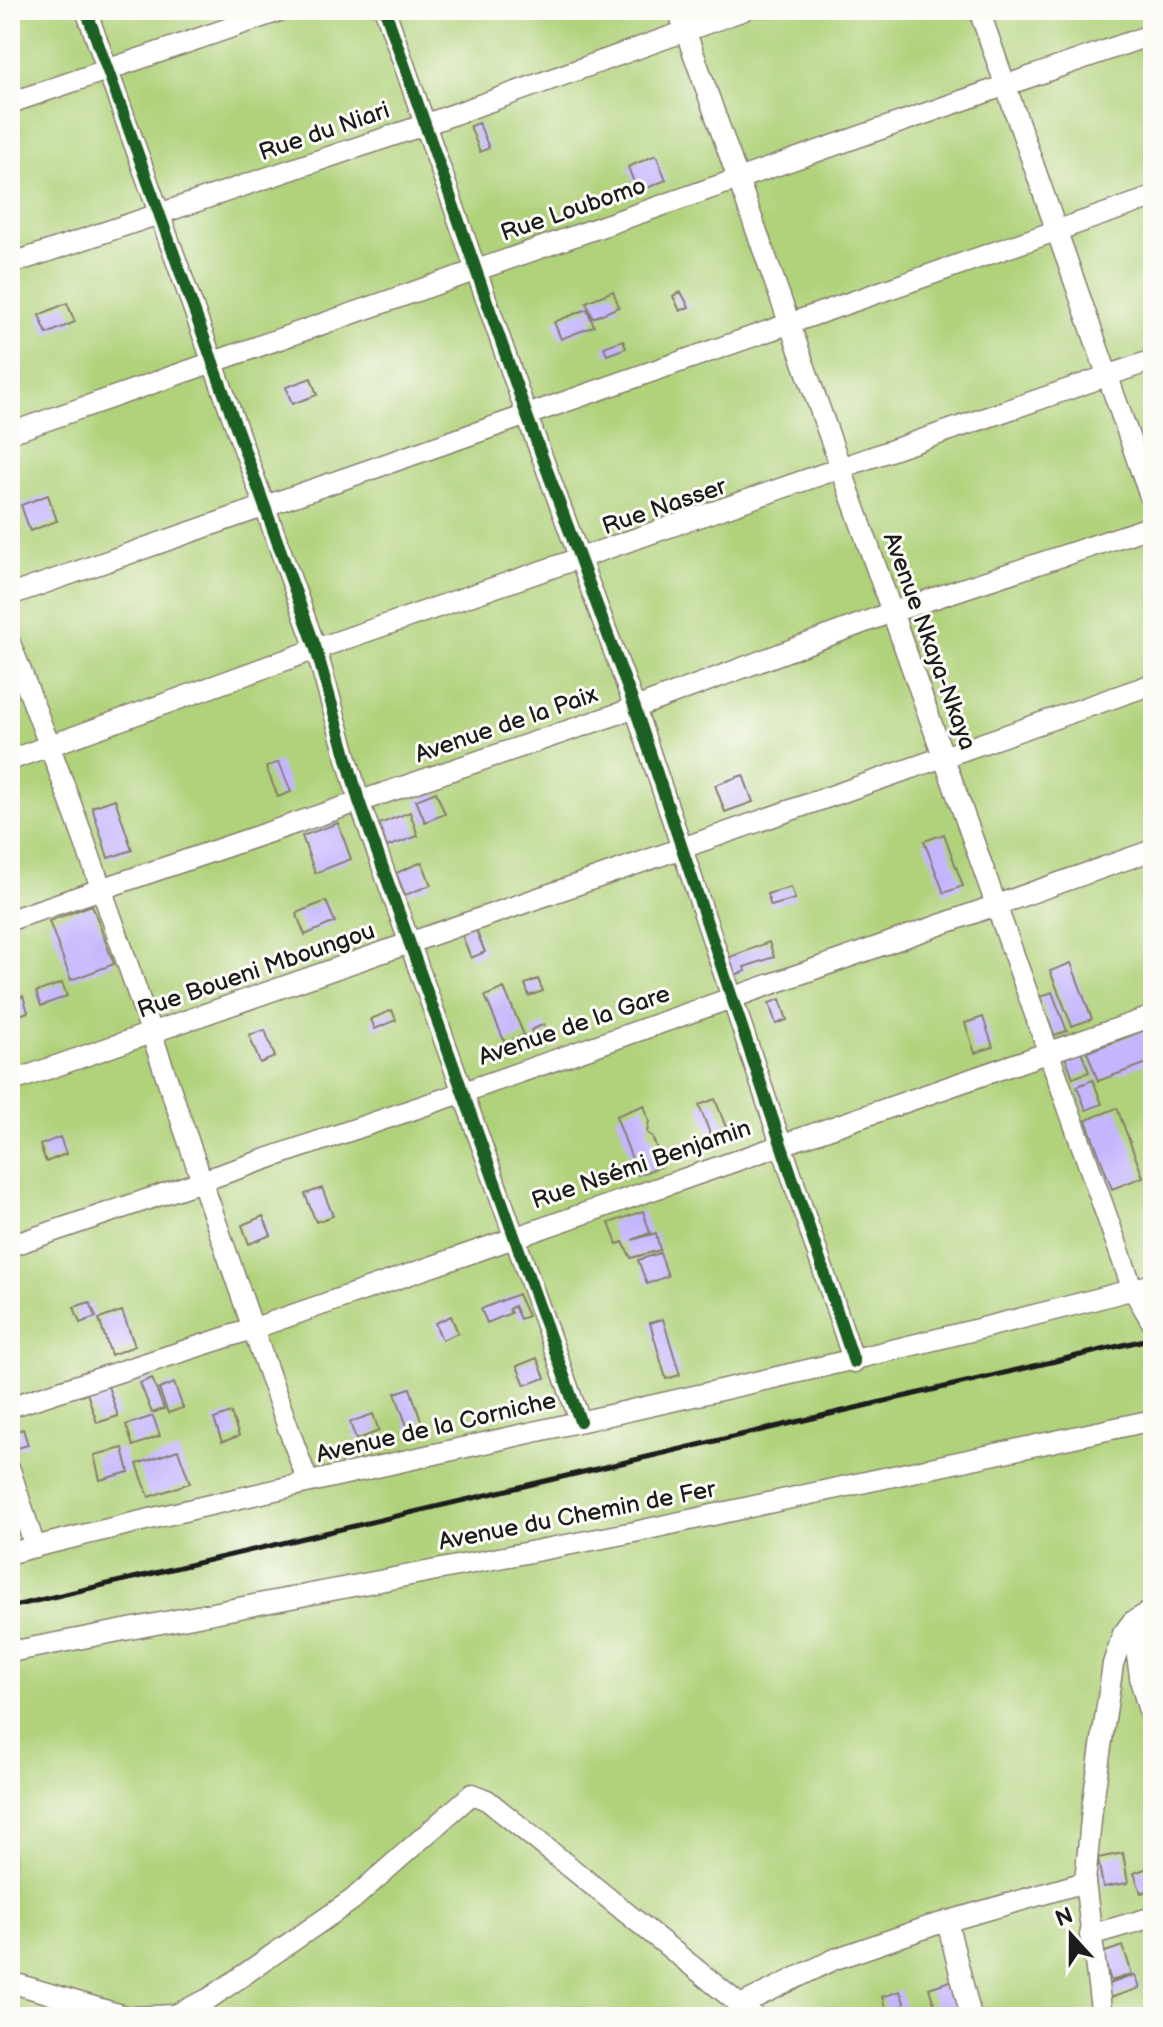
<svg xmlns="http://www.w3.org/2000/svg" width="1163" height="2027" font-family="'Balsamiq Sans',sans-serif">
	<style>
		.grass { fill: #b0d27a; stroke: #66774b; stroke-width: 2 }
		.building { fill: #c5b5fe }
		.lines { fill: none; stroke-linecap: round; stroke-linejoin: round }
		.minor-casing { stroke: #877e70; stroke-width: 23 }
		.minor { stroke: #fff; stroke-width: 20 }
		.rail { stroke: #1c1c1c; stroke-width: 5 }
		.cycleway-casing { stroke: #fdfcf7; stroke-width: 17 }
		.cycleway { stroke: #1b5e20; stroke-width: 12 }
		.labels { text-anchor: middle; stroke-width: 6; stroke-linejoin: round; paint-order: stroke }
		.street-label { font-size: 24px; fill: #1c1c1c; stroke: #fdfcf7 }
	</style>
	<rect width="100%" height="100%" fill="#fdfcf7"/>
	<filter id="ink" filterUnits="userSpaceOnUse"><feTurbulence type="fractalNoise" baseFrequency=".0125" numOctaves="2"/><feDisplacementMap in="SourceGraphic" scale="16" xChannelSelector="R" yChannelSelector="G"/><feConvolveMatrix kernelMatrix="1 2 1 2 8 2 1 2 1" color-interpolation-filters="sRGB"/></filter>
	<filter id="wash" filterUnits="userSpaceOnUse"><feTurbulence type="fractalNoise" baseFrequency=".006" numOctaves="4" result="noise"/><feDisplacementMap in="SourceGraphic" scale="32" xChannelSelector="R" yChannelSelector="G"/><feGaussianBlur stdDeviation="1.8" result="paint"/><feColorMatrix in="noise" values="0 0 0 0 0 0 0 0 0 0 0 0 0 0 0 0 0 1.4 0 .05"/><feComposite in="paint" operator="in"/></filter>
	<g filter="url(#wash)">
		<rect width="100%" height="100%" fill="#f2e1c4"/>
		<path class="grass" d="M10 10H1153V2017H10Z"/>
		<g id="blocks">
			<path class="building" d="M479 123 489 148 480 152 470 126Z
				M656 155 666 180 638 192 628 167Z
				M613 291 619 307 593 318 586 302Z
				M681 292 689 307 680 311 673 296Z
				M67 303 75 322 47 334 39 315Z
				M587 309 594 326 561 339 554 322Z
				M623 340 626 348 607 355 604 347Z
				M311 378 317 395 292 404 286 387Z
				M48 495 57 521 30 531 21 505Z
				M279 762 291 792 278 797 266 767Z
				M743 775 753 802 725 812 715 785Z
				M436 792 445 814 425 822 416 800Z
				M115 799 132 850 108 858 92 807Z
				M410 812 418 836 387 847 379 824Z
				M338 823 351 859 315 873 302 836Z
				M944 834 963 886 944 893 924 841Z
				M422 862 431 885 405 895 396 873Z
				M791 887 795 899 771 906 767 894Z
				M326 901 335 922 305 935 296 913Z
				M92 905 114 964 71 980 49 921Z
				M474 925 485 952 471 958 460 930Z
				M769 942 774 957 744 967 746 971 732 976 725 959Z
				M1071 963 1092 1019 1072 1026 1050 971Z
				M538 979 543 991 529 996 525 984Z
				M62 983 67 996 41 1006 36 992Z
				M504 988 524 1035 505 1043 485 996Z
				M1052 992 1067 1031 1054 1035 1040 997Z
				M23 996 28 1012 10 1018V1001Z
				M780 999 787 1020 776 1024 769 1003Z
				M392 1010 396 1020 375 1029 371 1019Z
				M983 1017 993 1047 975 1053 965 1023Z
				M544 1024 547 1033 535 1038 531 1030Z
				M1153 1027V1061L1098 1081 1087 1052Z
				M265 1030 275 1057 260 1063 249 1035Z
				M1081 1051 1089 1072 1073 1078 1065 1056Z
				M1093 1080 1102 1104 1086 1110 1077 1086Z
				M715 1099 727 1130 711 1136 699 1105Z
				M644 1105 649 1121 647 1133 652 1136 663 1166 638 1175 616 1116Z
				M1117 1108 1143 1177 1112 1189 1086 1120Z
				M60 1137 66 1154 46 1162 40 1145Z
				M322 1188 333 1216 316 1222 305 1194Z
				M643 1211 650 1233 632 1240 656 1233 660 1250 631 1258 623 1242 617 1244 609 1223Z
				M263 1216 271 1235 249 1244 242 1225Z
				M660 1253 668 1276 647 1284 638 1260Z
				M518 1294 528 1316 520 1319 514 1306 509 1309 511 1313 487 1323 481 1309Z
				M90 1302 96 1317 80 1323 74 1307Z
				M122 1311 135 1346 111 1355 99 1319Z
				M451 1316 458 1333 442 1340 435 1323Z
				M663 1319 680 1375 666 1379 650 1323Z
				M537 1358 545 1378 525 1385 517 1366Z
				M152 1378 164 1409 152 1413 140 1383Z
				M107 1383 118 1416 97 1423 86 1390Z
				M174 1383 183 1408 168 1413 159 1389Z
				M410 1388 423 1427 409 1432 395 1393Z
				M231 1413 239 1436 222 1442 214 1419Z
				M373 1414 379 1431 356 1440 350 1422Z
				M153 1416 160 1436 133 1446 126 1425Z
				M23 1429 28 1445 10 1450V1433Z
				M123 1448 129 1472 100 1480 94 1455Z
				M178 1450 190 1483 149 1497 137 1464Z
				M1123 1853 1128 1883 1103 1887 1098 1858Z
				M1153 1866V1889L1141 1893 1134 1873Z
				M1123 1946 1132 1974 1111 1981 1102 1953Z
				M1135 1975 1140 1988 1107 1999 1103 1986Z
				M953 1980 963 2012 938 2017 929 1988Z
				M900 1991 905 2006 887 2012 882 1997Z"/>
		</g>
	</g>
	<g filter="url(#ink)">
		<use href="#blocks" fill-opacity="0" stroke="#877e70" stroke-width="2"/>
		<g class="lines">
			<g class="minor-casing">
				<path id="minor" d="M86 10 316 649 359 801 580 1421
					M385 10 527 416 635 708 854 1362
					M678 10 1133 1290 1153 1324
					M979 10 1153 505
					M10 103 282 10
					M10 264 424 125 744 10
					M10 433 1153 34
					M10 595 1153 197
					M10 643C119 919 205 1204 308 1482
					M10 760 316 649 1153 360
					M10 920 635 708 892 612 1153 526
					M10 1082 1153 684
					M10 1246 464 1092 1153 850
					M10 1407 252 1329 1153 1016
					M10 1470 35 1547
					M10 1553C390 1458 775 1386 1153 1284
					M1132 1622 1141 1683 1153 1725
					M10 1652 634 1532 1153 1420
					M947 1921 971 2017
					M1090 1935 1153 1917
					M10 1982 128 2017
					M740 2005 835 1959 931 1926 1085 1882
					M133 2017 175 2015 210 1998 352 1900 472 1794 487 1800 755 2017
					M1102 2017 1085 1882 1092 1809 1113 1664 1123 1634 1132 1622 1153 1610"/>
			</g>
			<use href="#minor" class="minor"/>
			<path class="rail" d="M10 1607 1153 1338"/>
			<g class="cycleway-casing">
				<path id="cycleway" d="M86 10 316 649 359 801 580 1421
					M385 10 527 416 635 708 854 1362"/>
			</g>
			<use href="#cycleway" class="cycleway"/>
		</g>
	</g>
	<g class="labels">
		<g class="street-label">
			<text transform="translate(324 131) rotate(-19)" y="8">Rue du Niari</text>
			<text transform="translate(573 209) rotate(-19)" y="8">Rue Loubomo</text>
			<text transform="translate(664 506) rotate(-19)" y="8">Rue Nasser</text>
			<text transform="translate(930 641) rotate(70)" y="8">Avenue Nkaya-Nkaya</text>
			<text transform="translate(506 724) rotate(-19)" y="8">Avenue de la Paix</text>
			<text transform="translate(256 970) rotate(-19)" y="8">Rue Boueni Mboungou</text>
			<text transform="translate(574 1025) rotate(-19)" y="8">Avenue de la Gare</text>
			<text transform="translate(641 1164) rotate(-19)" y="8">Rue Nsémi Benjamin</text>
			<text transform="translate(436 1427) rotate(-13)" y="8">Avenue de la Corniche</text>
			<text transform="translate(577 1515) rotate(-11)" y="8">Avenue du Chemin de Fer</text>
		</g>
	</g>
	<rect width="1163" height="2027" fill="none" stroke="#fdfcf7" stroke-width="40"/>
	<g transform="translate(1071 1935) rotate(339)" stroke="#fdfcf7" stroke-width="6" paint-order="stroke">
	<path d="M0-6L14 30L0 20L-14 30Z" fill="#1c1c1c"/>
	<text y="-12" font-size="22" font-weight="bold" text-anchor="middle" fill="#1c1c1c">N</text>
	</g>
</svg>
